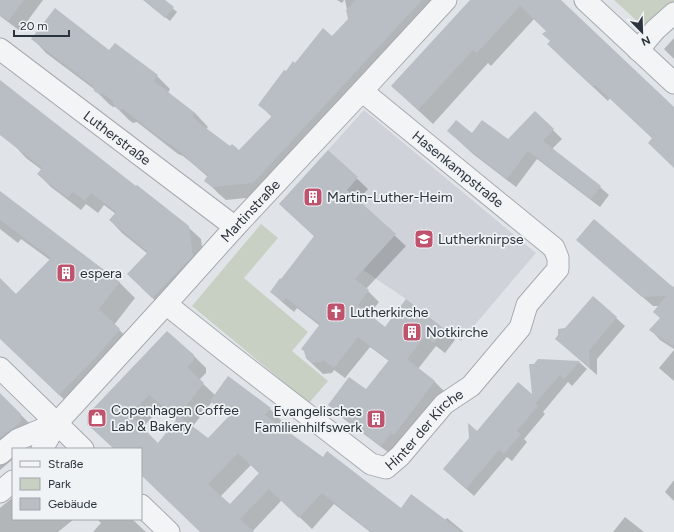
<svg xmlns="http://www.w3.org/2000/svg" width="674" height="532" font-family="Figtree,sans-serif">
	<style>
		.built { fill: #cfd3d9 }
		.green { fill: #c7d0c2 }
		.shadow { fill: #0003; fill-rule: evenodd }
		.building { fill: #b8bec4; fill-rule: evenodd }
		.lines { fill: none; stroke-linecap: round; stroke-linejoin: round }
		.minor-casing { stroke: #a6abb1; stroke-width: 23 }
		.minor { stroke: #f3f4f6; stroke-width: 21 }
		.labels { text-anchor: middle; stroke-width: 3.5; stroke-linejoin: round; paint-order: stroke }
		.street-label { font-size: 14px; fill: #2b333d; stroke: #f0f3f5 }
		.poi-label { font-size: 14px; fill: #2b333d; stroke: #f0f3f5; text-anchor: start }
	</style>
	<rect width="100%" height="100%" fill="#e0e4e8"/>
	<path class="built" d="M364 110 536 253 461 341 406 299 363 270 314 225 358 178 328 150Z"/>
	<path class="green" d="M614 0H674V2L646 29Z
		M261 224 278 238 244 278 308 332 292 351 328 381 309 403 192 306Z"/>
	<path class="shadow" d="M0 0H43L20 31 0 16Z
		M144 0H163L177 12 170 21Z
		M337 0H344L342 3Z
		M345 0H447L266 196 226 200 219 194 206 181 208 177 193 164 183 156 178 154 137 122 133 123 129 120 116 107H113L109 104 94 89 46 53 33 39 109 51 157 76 170 89 168 93 195 113 208 127 206 129 230 148 239 152 272 117 260 105 286 72 295 64 332 38 349 19Z
		M471 0H560L674 109V168L653 139 610 98 608 101 562 58 551 41 547 31 534 19 491 66 488 63 433 124 407 100Z
		M674 38V59L664 49Z
		M0 82 188 227 201 239 205 269 165 310 141 287 148 254 122 233 110 220 116 214 104 205 98 213 86 204 81 210 51 187 38 174 42 170 26 158 14 145 0 134Z
		M535 112 562 139 552 149 600 187 609 195 600 207 537 159 516 187 473 154 448 131 508 140Z
		M329 152 368 189 357 201 406 246 366 289 379 302 369 315 386 328 444 329 455 340 445 353 436 346 418 369 435 382 445 392 393 456 340 416 329 405 366 391 389 361 370 347 345 378 334 370 332 373 323 374 306 358 320 326 297 308 294 312 282 302 271 291 282 281 315 237 280 204Z
		M0 193 120 283 135 298 114 325 135 345 75 410 0 338V280L16 295 50 260 21 239 18 243 0 229Z
		M587 249 674 290V349L660 340 651 330 661 318 659 306H653Z
		M593 297 625 326 597 359V375L565 347 557 339Z
		M674 350V381L659 368Z
		M193 355 206 368V373L199 380 215 395 228 378 270 409 282 421 278 426 323 458 401 509 445 520 447 518 464 532H370L334 504 312 529 282 500 252 532H201L141 474V449H115L101 436ZM212 402 223 413 229 417 208 440 192 427ZM162 407 177 420 158 444 142 428ZM251 465 260 474 230 506 220 497Z
		M538 360 579 362 587 369 572 386 568 382 543 412 545 414 524 439 527 442 512 461 507 457 474 496 444 469 477 432 533 397 534 365Z
		M0 394 38 432 37 439 25 449H13V459L0 470Z
		M674 480V501L665 492Z
		M13 497V519H74L58 532H0V508Z
		M625 517 644 532H613Z
		M97 519H132L146 532H93L101 523Z"/>
	<path class="building" d="M0 0H24L8 21 0 15Z
		M143 0H165L174 7 165 18Z
		M356 0H422L253 183 212 187 204 181 208 175 187 159 188 158 168 143 164 141 123 109 119 110 114 106 113 101 103 94H99L94 91 93 86 31 39 55 8 109 50 115 43 158 75 154 81 195 113 193 117 198 121V122L230 146 232 144 239 150 272 116 258 105 284 70 286 71 293 61 295 63 323 28 332 36 348 19 346 10Z
		M470 0H561L674 107V168L648 143 652 138 595 85 593 87 547 44 550 41 542 34 546 31 520 6 477 53 473 50 418 110 391 86Z
		M0 80 136 186 137 185 189 226 193 256 152 298 127 274 148 252 109 220 116 212 91 193 85 201 73 192 68 198 37 174 42 168 0 135Z
		M535 111 554 129 543 141 601 186 591 199 528 151 507 179 463 145V144L447 131 456 120 472 133 482 120 508 139Z
		M328 150 358 177 347 190 396 234 355 279 369 290 358 305 385 327 406 299 445 329 434 343 425 336 407 359 435 381 394 435 391 433 381 446 328 405 349 377 366 389 389 360 358 337 334 368 323 360 321 362 312 363 306 358 304 351 301 349 320 324 286 298 283 302 270 292 280 278 281 279 314 236 279 204Z
		M0 191 120 282 99 309 120 329 99 354 59 395 0 339V278L16 294 51 258 0 220Z
		M594 219 673 287 674 286V347L649 330 660 318 653 312 666 296 642 297 576 240Z
		M593 296 617 317 589 351 590 368 555 339 558 335V329L565 328Z
		M167 331 194 355V360L187 367 204 383 177 418 149 395 130 415 158 443 179 416 208 438 230 415 210 401 228 376 271 408 265 415 323 457 327 451 401 508 411 494 462 532H371L322 493 299 518 269 489 240 519 254 532H200L141 475V449H114L87 424V415ZM238 453 259 473 230 504 208 484Z
		M538 359 580 361 564 379 560 375 535 404 538 406 517 431 521 434 504 454 499 450 466 489 443 469 469 438 468 423 477 431 518 382 532 394 529 364H534Z
		M0 393 21 414V422L0 438Z"/>
	<g class="lines">
		<g class="minor-casing">
			<g id="minor">
				<path d="M585 0 674 83"/>
				<path id="s1" d="M0 49 235 227"/>
				<path d="M638 50 655 30 674 13"/>
				<path id="s2" d="M166 304 225 351 371 464 386 468 400 456 444 404 471 386 520 328 527 305 558 269V258L554 248 362 91"/>
				<path d="M0 368 83 449"/>
				<path id="s3" d="M42 449 57 423 166 304 235 227 362 91 446 0"/>
				<path d="M0 454 17 440 57 423"/>
				<path d="M0 492 13 481"/>
				<path d="M141 505 169 532"/>
			</g>
		</g>
		<use href="#minor" class="minor"/>
	</g>
	<defs>
		<g id="building-square" transform="scale(1)"><rect x="-9" y="-9" width="18" height="18" rx="4" fill="#bf536d" stroke="#f0f3f5"/><path d="M-4-6H4V6H1V3H-1V6H-4ZM-2.5-4.3h1.7v1.8h-1.7ZM.8-4.3h1.7v1.8H.8ZM-2.5-1h1.7V.8h-1.7ZM.8-1h1.7V.8H.8Z" fill="#fff"/></g>
		<g id="school-square" transform="scale(1)"><rect x="-9" y="-9" width="18" height="18" rx="4" fill="#bf536d" stroke="#f0f3f5"/><path d="M0-5L7-2L0 1L-7-2ZM-4 1L0 2.5L4 1V4Q0 6-4 4Z" fill="#fff"/></g>
		<g id="church-square" transform="scale(1)"><rect x="-9" y="-9" width="18" height="18" rx="4" fill="#bf536d" stroke="#f0f3f5"/><path d="M-1.2-6h2.4v3.5h3.3v2.4h-3.3V6h-2.4V-.1h-3.3v-2.4h3.3Z" fill="#fff"/></g>
		<g id="shop-square" transform="scale(1)"><rect x="-9" y="-9" width="18" height="18" rx="4" fill="#bf536d" stroke="#f0f3f5"/><path d="M-5-2.5h2.3a2.7 3.5 0 0 1 5.4 0H5L5.5 6h-11ZM-1.5-2.5h3a1.5 2.3 0 0 0-3 0Z" fill="#fff"/></g>
	</defs>
	<g fill-rule="evenodd">
		<use href="#building-square" x="313" y="197"/>
		<use href="#school-square" x="424" y="239"/>
		<use href="#building-square" x="66" y="273"/>
		<use href="#church-square" x="336" y="312"/>
		<use href="#building-square" x="412" y="332"/>
		<use href="#shop-square" x="97" y="418"/>
		<use href="#building-square" x="376" y="419"/>
	</g>
	<g class="labels">
		<g class="street-label">
			<text dy="5" stroke="none"><textPath href="#s1" startOffset="147">Lutherstraße</textPath></text>
			<text transform="translate(458 169) rotate(39)" y="5">Hasenkampstraße</text>
			<text dy="5" stroke="none"><textPath href="#s3" startOffset="317">Martinstraße</textPath></text>
			<text dy="5" stroke="none"><textPath href="#s2" startOffset="330">Hinter der Kirche</textPath></text>
		</g>
		<g class="poi-label">
			<text x="327" y="202">Martin-Luther-Heim</text>
			<text x="438" y="244">Lutherknirpse</text>
			<text x="80" y="278">espera</text>
			<text x="350" y="317">Lutherkirche</text>
			<text x="426" y="337">Notkirche</text>
			<text x="111" y="415">Copenhagen Coffee<tspan x="111" dy="16">Lab &amp; Bakery</tspan></text>
			<text x="362" y="416" text-anchor="end">Evangelisches<tspan x="362" dy="16">Familienhilfswerk</tspan></text>
		</g>
	</g>
	<rect x="12" y="448" width="130" height="72" fill="#f0f3f5" stroke="#a1a6ab"/>
	<rect x="20" y="461" width="20" height="6" fill="#f3f4f6" stroke="#a1a6ab"/>
	<text x="48" y="468" font-size="12" fill="#2b333d">Straße</text>
	<rect x="20" y="478" width="20" height="12" fill="#c7d0c2" stroke="#a1a6ab"/>
	<text x="48" y="488" font-size="12" fill="#2b333d">Park</text>
	<rect x="20" y="498" width="20" height="12" fill="#b8bec4" stroke="#a1a6ab"/>
	<text x="48" y="508" font-size="12" fill="#2b333d">Gebäude</text>
	<g transform="translate(642 32) rotate(157)" stroke="#f0f3f5" stroke-width="3" paint-order="stroke">
	<path d="M0-3L7 15L0 10L-7 15Z" fill="#2b333d"/>
	<text y="-6" font-size="11" font-weight="bold" text-anchor="middle" fill="#2b333d">N</text>
	</g>
	<path d="M14 30v6h55v-6" fill="none" stroke="#2b333d" stroke-width="2"/>
	<text x="20" y="30" font-size="12" fill="#2b333d" stroke="#f0f3f5" stroke-width="3" paint-order="stroke">20 m</text>
</svg>
